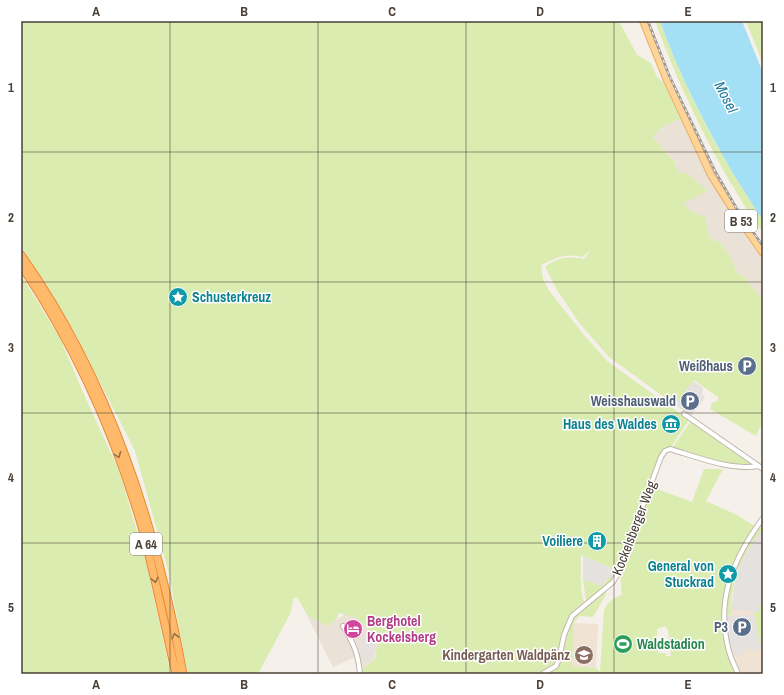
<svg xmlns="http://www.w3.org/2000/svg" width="784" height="695" font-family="'Archivo Narrow',sans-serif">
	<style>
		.residential { fill: #eae1d7 }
		.education { fill: #f0e3d3 }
		.green { fill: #daecb0; fill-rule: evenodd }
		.parking { fill: #e4e1de }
		.water { fill: #a3dff5 }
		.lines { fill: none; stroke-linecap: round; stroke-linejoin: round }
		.minor-casing { stroke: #c2b7ab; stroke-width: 6 }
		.primary-casing { stroke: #ecaf61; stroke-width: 8 }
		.motorway-casing { stroke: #e88b31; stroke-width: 9 }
		.minor { stroke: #fff; stroke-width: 4 }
		.primary { stroke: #ffd499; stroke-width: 6 }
		.motorway { stroke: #ffb96b; stroke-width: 7 }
		.rail-casing { stroke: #999; stroke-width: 2.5 }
		.rail { stroke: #fff; stroke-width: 1; stroke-dasharray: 3; stroke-linecap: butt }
		.oneway { stroke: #92704c }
		.grid { fill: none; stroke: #4a4037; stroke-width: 1; stroke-opacity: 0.55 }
		.labels { text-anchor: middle; stroke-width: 3; stroke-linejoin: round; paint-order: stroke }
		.shield { fill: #fff; stroke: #807973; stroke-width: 1 }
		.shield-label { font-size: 13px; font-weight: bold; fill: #4a4037 }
		.culture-label { font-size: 14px; font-weight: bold; fill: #0d838f; stroke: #fff; text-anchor: end }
		.service-label { font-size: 14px; font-weight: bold; fill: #4e5e75; stroke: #fff; text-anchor: end }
		.street-label { font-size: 14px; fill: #4a4037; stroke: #fff }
		.hotel-label { font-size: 14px; font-weight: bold; fill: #b23c85; stroke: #fff; text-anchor: start }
		.leisure-label { font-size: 14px; font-weight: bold; fill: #27864d; stroke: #fff; text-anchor: start }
		.education-label { font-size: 14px; font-weight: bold; fill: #785e54; stroke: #fff; text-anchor: end }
		.water-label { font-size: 15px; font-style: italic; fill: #237a9c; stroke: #fff }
		.neatline { fill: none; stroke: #4a4037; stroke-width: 1.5 }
		.grid-label { font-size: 13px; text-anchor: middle; font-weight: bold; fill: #4a4037 }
	</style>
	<rect width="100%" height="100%" fill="#f6f0ea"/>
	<path class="residential" d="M681 120 688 133 694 131 705 156 727 196 763 248V300L748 282 746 278 739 274 736 270 731 258 720 242 713 240 709 235 706 225V221L699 215 688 210 683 203 706 191 680 174 675 166 676 162 663 150 653 137 656 132 672 121Z
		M345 614 355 617 374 634V659L364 668 356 662 355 657 333 667 307 615 327 626Z"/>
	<path class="education" d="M763 528V674H741L727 638 731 616V609L758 534Z
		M574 623 598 624 596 668 572 666Z"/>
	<path class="green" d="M21 21H619L637 55 651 63 657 77 664 83 681 120C670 121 660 127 653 137L663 150 676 163 675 166 680 174 687 173 707 191 684 203C689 212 696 213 705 217L709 235 713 240 720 242 731 258 736 270 739 274 746 278 748 282 763 300V355L762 356 763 357V421L756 436 710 409 712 403 717 401 719 398 694 380 675 405 609 357 580 324 557 290 545 267C558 257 568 256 584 259L590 251 582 257C565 253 557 257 541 265L543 279 550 292 584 335 607 361 689 420 671 447 660 453 616 570 581 555C581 568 579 596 586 605L603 592 607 593 593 617 579 616 574 623 572 666 596 668 600 672 604 610C608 602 613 598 622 595L620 574 652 487 692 502 704 469H723L706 501 737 515 758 528 763 527C760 536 751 544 746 553 736 571 730 595 731 616L721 614C721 637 727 653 736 674H361V670L375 659 377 646 374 634 355 617 339 613 336 620 327 626 307 615 297 597 293 599 291 612 258 674H188L168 570 135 451 74 331 21 246ZM665 626 668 630 671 656H666V653H658L657 629Z
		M655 21H660C679 75 704 125 734 175 744 190 753 206 763 221V233C718 169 682 94 655 21Z
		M746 21H763V64Z
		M21 275 60 338 82 390 120 473 146 562 169 666V674H21Z
		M691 421 754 466C726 464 700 456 673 447Z
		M609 577 613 579 588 602 586 601 583 579 602 586Z
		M763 589V643H760L754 615V612H759Z"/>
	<path class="parking" d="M693 381 703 388 702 394 705 397 691 416 675 405Z
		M759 533 763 534V589L759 612 731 609 735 582 740 565 746 553Z
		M583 556 618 571 613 579 609 577 602 586 583 579Z
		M754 615 761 649 753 651 752 648 742 651 743 655 738 656 736 654 733 655 727 638 726 616Z
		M374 634 377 646 374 659H364L361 639Z"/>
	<path class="water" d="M660 21H742L763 73V221C753 206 744 190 734 175 705 125 679 75 660 21Z"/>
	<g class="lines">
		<g class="minor-casing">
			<path id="minor" d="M684 414 763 469
				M343 626C354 644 358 653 360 674
				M542 674 556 666 559 659 564 635 572 616 613 582 618 573 661 457 665 451 670 449C697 457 731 471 759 466
				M738 674C735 666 731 659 729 651 715 600 733 559 763 518"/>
		</g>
		<g class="primary-casing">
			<path id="primary" d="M643 21 666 78 711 175 735 213 763 253"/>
		</g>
		<g class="motorway-casing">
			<path id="motorway" d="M21 255C109 380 156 524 183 674
				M21 265C75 345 115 434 142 527 147 544 150 562 155 580 162 611 169 642 176 674"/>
		</g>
		<use href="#minor" class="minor"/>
		<use href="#primary" class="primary"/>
		<use href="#motorway" class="motorway"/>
		<g class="rail-casing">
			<path id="rail" d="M648 21 669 75 715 171 737 209 763 246"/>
		</g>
		<use href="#rail" class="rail"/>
	</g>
	<defs><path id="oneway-chevron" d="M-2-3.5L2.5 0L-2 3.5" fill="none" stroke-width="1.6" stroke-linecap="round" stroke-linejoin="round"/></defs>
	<g class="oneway">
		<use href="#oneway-chevron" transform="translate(118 455) rotate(69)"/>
		<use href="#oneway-chevron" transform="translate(155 580) rotate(77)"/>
		<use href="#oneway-chevron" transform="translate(175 636) rotate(-103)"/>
	</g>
	<path class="grid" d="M170 21V674M318 21V674M466 21V674M614 21V674M21 152H763M21 282H763M21 413H763M21 543H763"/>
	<defs>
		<g id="sight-disc" transform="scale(1)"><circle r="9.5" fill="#0f9aa8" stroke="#fff"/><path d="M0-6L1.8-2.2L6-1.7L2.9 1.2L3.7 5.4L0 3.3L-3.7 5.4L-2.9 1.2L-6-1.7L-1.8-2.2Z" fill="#fff"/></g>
		<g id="parking-disc" transform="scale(1)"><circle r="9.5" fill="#5c6f8a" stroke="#fff"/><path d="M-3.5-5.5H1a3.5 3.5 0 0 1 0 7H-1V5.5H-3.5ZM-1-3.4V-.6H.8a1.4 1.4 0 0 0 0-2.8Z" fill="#fff"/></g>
		<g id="museum-disc" transform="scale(1)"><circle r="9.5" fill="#0f9aa8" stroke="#fff"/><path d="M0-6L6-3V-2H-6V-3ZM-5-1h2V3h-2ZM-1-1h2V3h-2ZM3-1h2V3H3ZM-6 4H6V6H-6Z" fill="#fff"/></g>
		<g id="building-disc" transform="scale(1)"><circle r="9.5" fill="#0f9aa8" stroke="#fff"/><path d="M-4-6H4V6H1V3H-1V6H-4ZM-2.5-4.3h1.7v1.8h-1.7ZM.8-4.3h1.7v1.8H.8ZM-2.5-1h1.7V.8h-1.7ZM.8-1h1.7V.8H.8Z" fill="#fff"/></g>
		<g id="hotel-disc" transform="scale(1)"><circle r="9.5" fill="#d1479c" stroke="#fff"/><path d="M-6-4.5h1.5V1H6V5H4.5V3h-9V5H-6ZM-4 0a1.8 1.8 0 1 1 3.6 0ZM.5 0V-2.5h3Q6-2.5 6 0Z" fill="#fff"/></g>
		<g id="stadium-disc" transform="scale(1)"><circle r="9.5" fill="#2e9e5b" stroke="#fff"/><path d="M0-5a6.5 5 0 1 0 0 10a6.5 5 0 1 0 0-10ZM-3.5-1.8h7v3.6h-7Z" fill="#fff"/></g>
		<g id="school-disc" transform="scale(1)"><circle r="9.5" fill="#8d6e63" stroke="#fff"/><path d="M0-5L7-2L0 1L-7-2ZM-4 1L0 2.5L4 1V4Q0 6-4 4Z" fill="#fff"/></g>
	</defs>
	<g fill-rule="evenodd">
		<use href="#sight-disc" x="178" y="297"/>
		<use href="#parking-disc" x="747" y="366"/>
		<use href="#parking-disc" x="690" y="401"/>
		<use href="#museum-disc" x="671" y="424"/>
		<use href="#building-disc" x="597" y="541"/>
		<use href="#sight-disc" x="728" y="574"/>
		<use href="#parking-disc" x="742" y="627"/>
		<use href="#hotel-disc" x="353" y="629"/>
		<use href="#stadium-disc" x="623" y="644"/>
		<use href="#school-disc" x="584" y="655"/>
	</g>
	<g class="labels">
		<g class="shield">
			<rect x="725" y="210" width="32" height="22" rx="3"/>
			<rect x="130" y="533" width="32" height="22" rx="3"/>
		</g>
		<g class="shield-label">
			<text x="741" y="226">B 53</text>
			<text x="146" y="549">A 64</text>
		</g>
		<g class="culture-label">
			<text x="192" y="302" text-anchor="start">Schusterkreuz</text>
			<text x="657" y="429">Haus des Waldes</text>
			<text x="583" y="546">Voiliere</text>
			<text x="714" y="571">General von<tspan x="714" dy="16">Stuckrad</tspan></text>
		</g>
		<g class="service-label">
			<text x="733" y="371">Weißhaus</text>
			<text x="676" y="406">Weisshauswald</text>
			<text x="728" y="632">P3</text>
		</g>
		<g class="street-label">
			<text transform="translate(634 528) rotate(-69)" y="5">Kockelsberger Weg</text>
		</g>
		<g class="hotel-label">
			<text x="367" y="626">Berghotel<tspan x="367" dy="16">Kockelsberg</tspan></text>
		</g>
		<g class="leisure-label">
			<text x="637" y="649">Waldstadion</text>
		</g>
		<g class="education-label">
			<text x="570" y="660">Kindergarten Waldpänz</text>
		</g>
		<g class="water-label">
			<text transform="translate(726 97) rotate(63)" y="5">Mosel</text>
		</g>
	</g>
	<rect width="784" height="695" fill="none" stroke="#ffffff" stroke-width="44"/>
	<rect x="22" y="22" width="740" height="651" class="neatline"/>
	<g class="grid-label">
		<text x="96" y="16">A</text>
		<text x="244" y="16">B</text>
		<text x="392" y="16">C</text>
		<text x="540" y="16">D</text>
		<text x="688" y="16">E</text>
		<text x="11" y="92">1</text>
		<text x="773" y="92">1</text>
		<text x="11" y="222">2</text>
		<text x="773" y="222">2</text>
		<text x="11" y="352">3</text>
		<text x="773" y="352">3</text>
		<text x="11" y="482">4</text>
		<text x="773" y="482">4</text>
		<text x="11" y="612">5</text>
		<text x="773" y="612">5</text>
		<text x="96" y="689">A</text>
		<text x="244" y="689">B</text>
		<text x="392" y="689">C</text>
		<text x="540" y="689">D</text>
		<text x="688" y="689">E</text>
	</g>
</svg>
